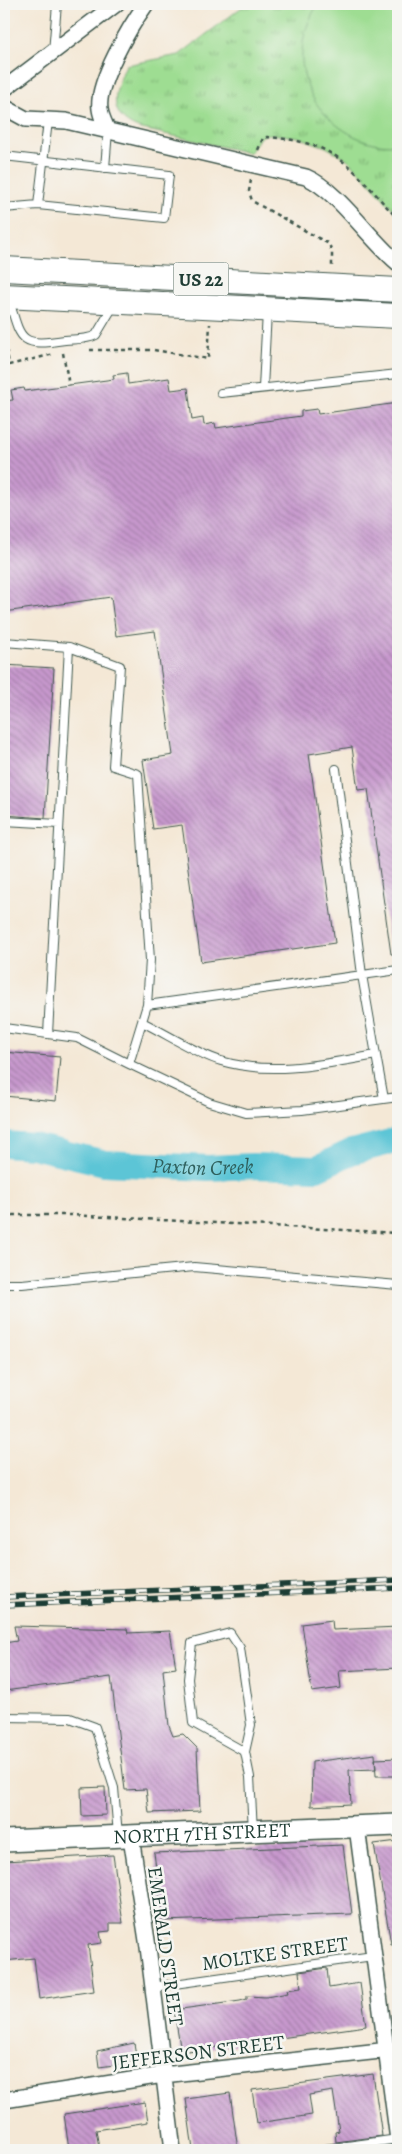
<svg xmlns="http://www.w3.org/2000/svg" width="402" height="2154" font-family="Alegreya,serif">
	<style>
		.park { fill: url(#park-tufts); stroke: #5e8d63 }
		.garden { fill: #9edd92; stroke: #5e8d63 }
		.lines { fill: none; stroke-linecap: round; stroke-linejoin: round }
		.river { stroke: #5bc5d6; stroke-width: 26 }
		.building { fill: url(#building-back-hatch) }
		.service-casing { stroke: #3f574c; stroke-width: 10 }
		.minor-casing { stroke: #3f574c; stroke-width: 18 }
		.secondary-casing { stroke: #3f574c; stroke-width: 24 }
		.trunk-casing { stroke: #3f574c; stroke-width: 26 }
		.path { stroke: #3f574c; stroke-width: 2.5; stroke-dasharray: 4 4; stroke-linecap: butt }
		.service { stroke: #fff; stroke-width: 8 }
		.minor { stroke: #fff; stroke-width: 15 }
		.secondary { stroke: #fff; stroke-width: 21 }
		.trunk { stroke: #fff; stroke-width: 24 }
		.rail-casing { stroke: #1f3d34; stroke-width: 5.5 }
		.rail { stroke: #f6f6f2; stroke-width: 4; stroke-dasharray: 11; stroke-linecap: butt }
		.labels { text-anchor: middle; stroke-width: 5; stroke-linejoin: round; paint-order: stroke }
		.shield { fill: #f6f6f2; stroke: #60746d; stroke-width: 1 }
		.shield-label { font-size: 19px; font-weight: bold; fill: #1f3d34 }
		.street-label { font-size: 20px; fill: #1f3d34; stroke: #f6f6f2 }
		.water-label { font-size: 21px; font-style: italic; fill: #2e5f5c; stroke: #f6f6f2 }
	</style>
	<defs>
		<pattern id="park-tufts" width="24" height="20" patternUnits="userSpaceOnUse" patternTransform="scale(1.25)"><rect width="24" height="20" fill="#9edd92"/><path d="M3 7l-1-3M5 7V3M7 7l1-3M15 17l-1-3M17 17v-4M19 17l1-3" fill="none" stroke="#80b478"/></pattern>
		<pattern id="building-back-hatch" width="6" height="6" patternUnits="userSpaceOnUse" patternTransform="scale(1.25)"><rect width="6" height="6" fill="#c798cd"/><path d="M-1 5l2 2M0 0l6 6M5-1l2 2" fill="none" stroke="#a17da7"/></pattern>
	</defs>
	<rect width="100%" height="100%" fill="#f6f6f2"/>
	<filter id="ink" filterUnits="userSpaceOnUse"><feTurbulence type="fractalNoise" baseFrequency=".02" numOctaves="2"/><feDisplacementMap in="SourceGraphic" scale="10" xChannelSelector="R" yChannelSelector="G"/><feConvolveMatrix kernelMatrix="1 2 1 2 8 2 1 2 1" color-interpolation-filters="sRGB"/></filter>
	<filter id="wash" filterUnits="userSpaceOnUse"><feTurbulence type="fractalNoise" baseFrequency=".0096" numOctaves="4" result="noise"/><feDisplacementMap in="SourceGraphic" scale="20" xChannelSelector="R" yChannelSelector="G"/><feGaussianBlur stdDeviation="1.12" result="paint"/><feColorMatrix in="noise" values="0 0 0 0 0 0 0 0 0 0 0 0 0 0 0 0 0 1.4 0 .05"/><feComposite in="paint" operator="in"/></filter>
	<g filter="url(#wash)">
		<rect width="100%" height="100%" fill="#f4e8d6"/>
		<path class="park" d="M246 4H398V215L362 174 347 159 326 147 298 137 268 134 260 137 250 153 138 128C105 115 115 90 126 65L179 55Z"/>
		<path class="garden" d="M318 4H398V144C385 147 366 142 354 136 302 109 287 53 318 4Z"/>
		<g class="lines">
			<path class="river" id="s1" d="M4 1144 33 1146 105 1163 208 1168 252 1166 317 1168 351 1152 398 1140"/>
		</g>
		<g id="blocks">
			<path class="building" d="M127 373 128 384 169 378 171 390 188 388 192 420 203 418 204 425 215 423 216 428 301 416V411L317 409 318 414 398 403V954H391L368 789 358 790 352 747 309 754 335 943 201 962 182 825 153 829 143 760 173 755 155 631 116 636 111 597 4 612V401L13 400 11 390 24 388 25 391 114 379 113 375Z
				M4 665 54 668 45 818 4 815Z
				M4 1052 60 1057 56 1101 4 1096Z
				M332 1620 333 1630 398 1627V1668L339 1671 341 1688 312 1692 302 1624Z
				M14 1626 127 1629 128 1633 170 1631 176 1668 163 1670 169 1726 173 1736 183 1734 197 1748 200 1811 149 1813 146 1789 125 1790 111 1677 4 1691V1643L17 1641Z
				M375 1754 376 1769 349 1770 351 1804 311 1806 312 1762Z
				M398 1758V1776H376L375 1759Z
				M105 1787 106 1815 82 1816 81 1788Z
				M398 1841V1943L391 1944 374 1844Z
				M343 1845 352 1914 163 1921 154 1853Z
				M113 1855 123 1923H110V1931L100 1932 102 1943 88 1945 94 1991 39 1999 34 1958 4 1961V1861Z
				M327 1968 329 1988 360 1983 366 2026 181 2052 174 2010 240 2001 247 1999V1996L266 1997 288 1993 287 1990 301 1988 299 1972Z
				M134 2043 137 2062 99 2067 97 2051Z
				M373 2074 382 2136 336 2142 335 2132 339 2131 333 2091 309 2095 312 2115 257 2123 252 2090Z
				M230 2093 238 2150H193L186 2099Z
				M145 2102 148 2122 96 2130 99 2147 69 2150 64 2114Z"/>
		</g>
	</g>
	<g filter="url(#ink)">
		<use href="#blocks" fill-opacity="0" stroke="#3f574c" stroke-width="1"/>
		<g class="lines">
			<g class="service-casing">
				<path id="service" d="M53 52 57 4
					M4 156 169 175 164 218 38 205
					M105 168 108 131
					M4 208 38 205 48 121
					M9 300C21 341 20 347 65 340 75 339 87 340 96 335L114 305
					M263 388 267 312
					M221 393 398 374
					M4 642 69 647
					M4 821 59 824
					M142 1022C165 1033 197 1054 221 1061 272 1076 325 1064 376 1055L362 975 336 769
					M4 1028 77 1038 129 1064 147 1005 398 970
					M48 1034 69 647 120 666 113 766 138 774 150 960 147 1005
					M376 1055 384 1099
					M129 1064 209 1102 246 1113 302 1110 398 1097
					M4 1284H22L194 1267 398 1285
					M4 1717 70 1718 95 1727 114 1788 118 1835
					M245 1752 251 1725 247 1696 240 1648 230 1633 192 1643 188 1679 193 1723 245 1752 250 1777 253 1830
					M153 1987 373 1956
					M318 2150 398 2139"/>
			</g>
			<g class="minor-casing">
				<path id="minor" d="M4 89 116 4
					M4 107 26 119 66 121 306 177C337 190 370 240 398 263
					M108 131C105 124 101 117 100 109 96 83 131 25 146 4
					M357 1827 398 2140
					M131 1837 148 1947 173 2150
					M4 2100 163 2075 398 2049"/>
			</g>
			<g class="secondary-casing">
				<g id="secondary">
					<path id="s2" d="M4 1841 398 1825"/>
				</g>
			</g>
			<g class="trunk-casing">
				<path id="trunk" d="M4 269 398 290
					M4 296 398 316"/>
			</g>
			<path class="path" d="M258 150 263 138 267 137C341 142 352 170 398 219
				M251 180 249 191 252 201 329 244 332 252V268
				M4 333 9 365 54 354
				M90 350H154L208 359 210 324
				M63 353 69 385
				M4 1215H70L398 1233"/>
			<use href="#service" class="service"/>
			<use href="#minor" class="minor"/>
			<use href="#secondary" class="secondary"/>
			<use href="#trunk" class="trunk"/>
			<g class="rail-casing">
				<path id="rail" d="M4 1597 398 1580
					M4 1605 398 1588"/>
			</g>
			<use href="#rail" class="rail"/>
		</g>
	</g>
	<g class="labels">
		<rect class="shield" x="173.5" y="262.5" width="55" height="33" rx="4"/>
		<g class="shield-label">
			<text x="201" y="286">US 22</text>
		</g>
		<g class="street-label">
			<text dy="7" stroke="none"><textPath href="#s2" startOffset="198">NORTH 7TH STREET</textPath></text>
			<text transform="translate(166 1946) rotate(82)" y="7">EMERALD STREET</text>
			<text transform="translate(275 1953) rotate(-8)" y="7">MOLTKE STREET</text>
			<text transform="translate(198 2052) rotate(-7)" y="7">JEFFERSON STREET</text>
		</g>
		<g class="water-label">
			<text dy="7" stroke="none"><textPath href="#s1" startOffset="201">Paxton Creek</textPath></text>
		</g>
	</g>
	<rect width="402" height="2154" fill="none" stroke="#f6f6f2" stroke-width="20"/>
</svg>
